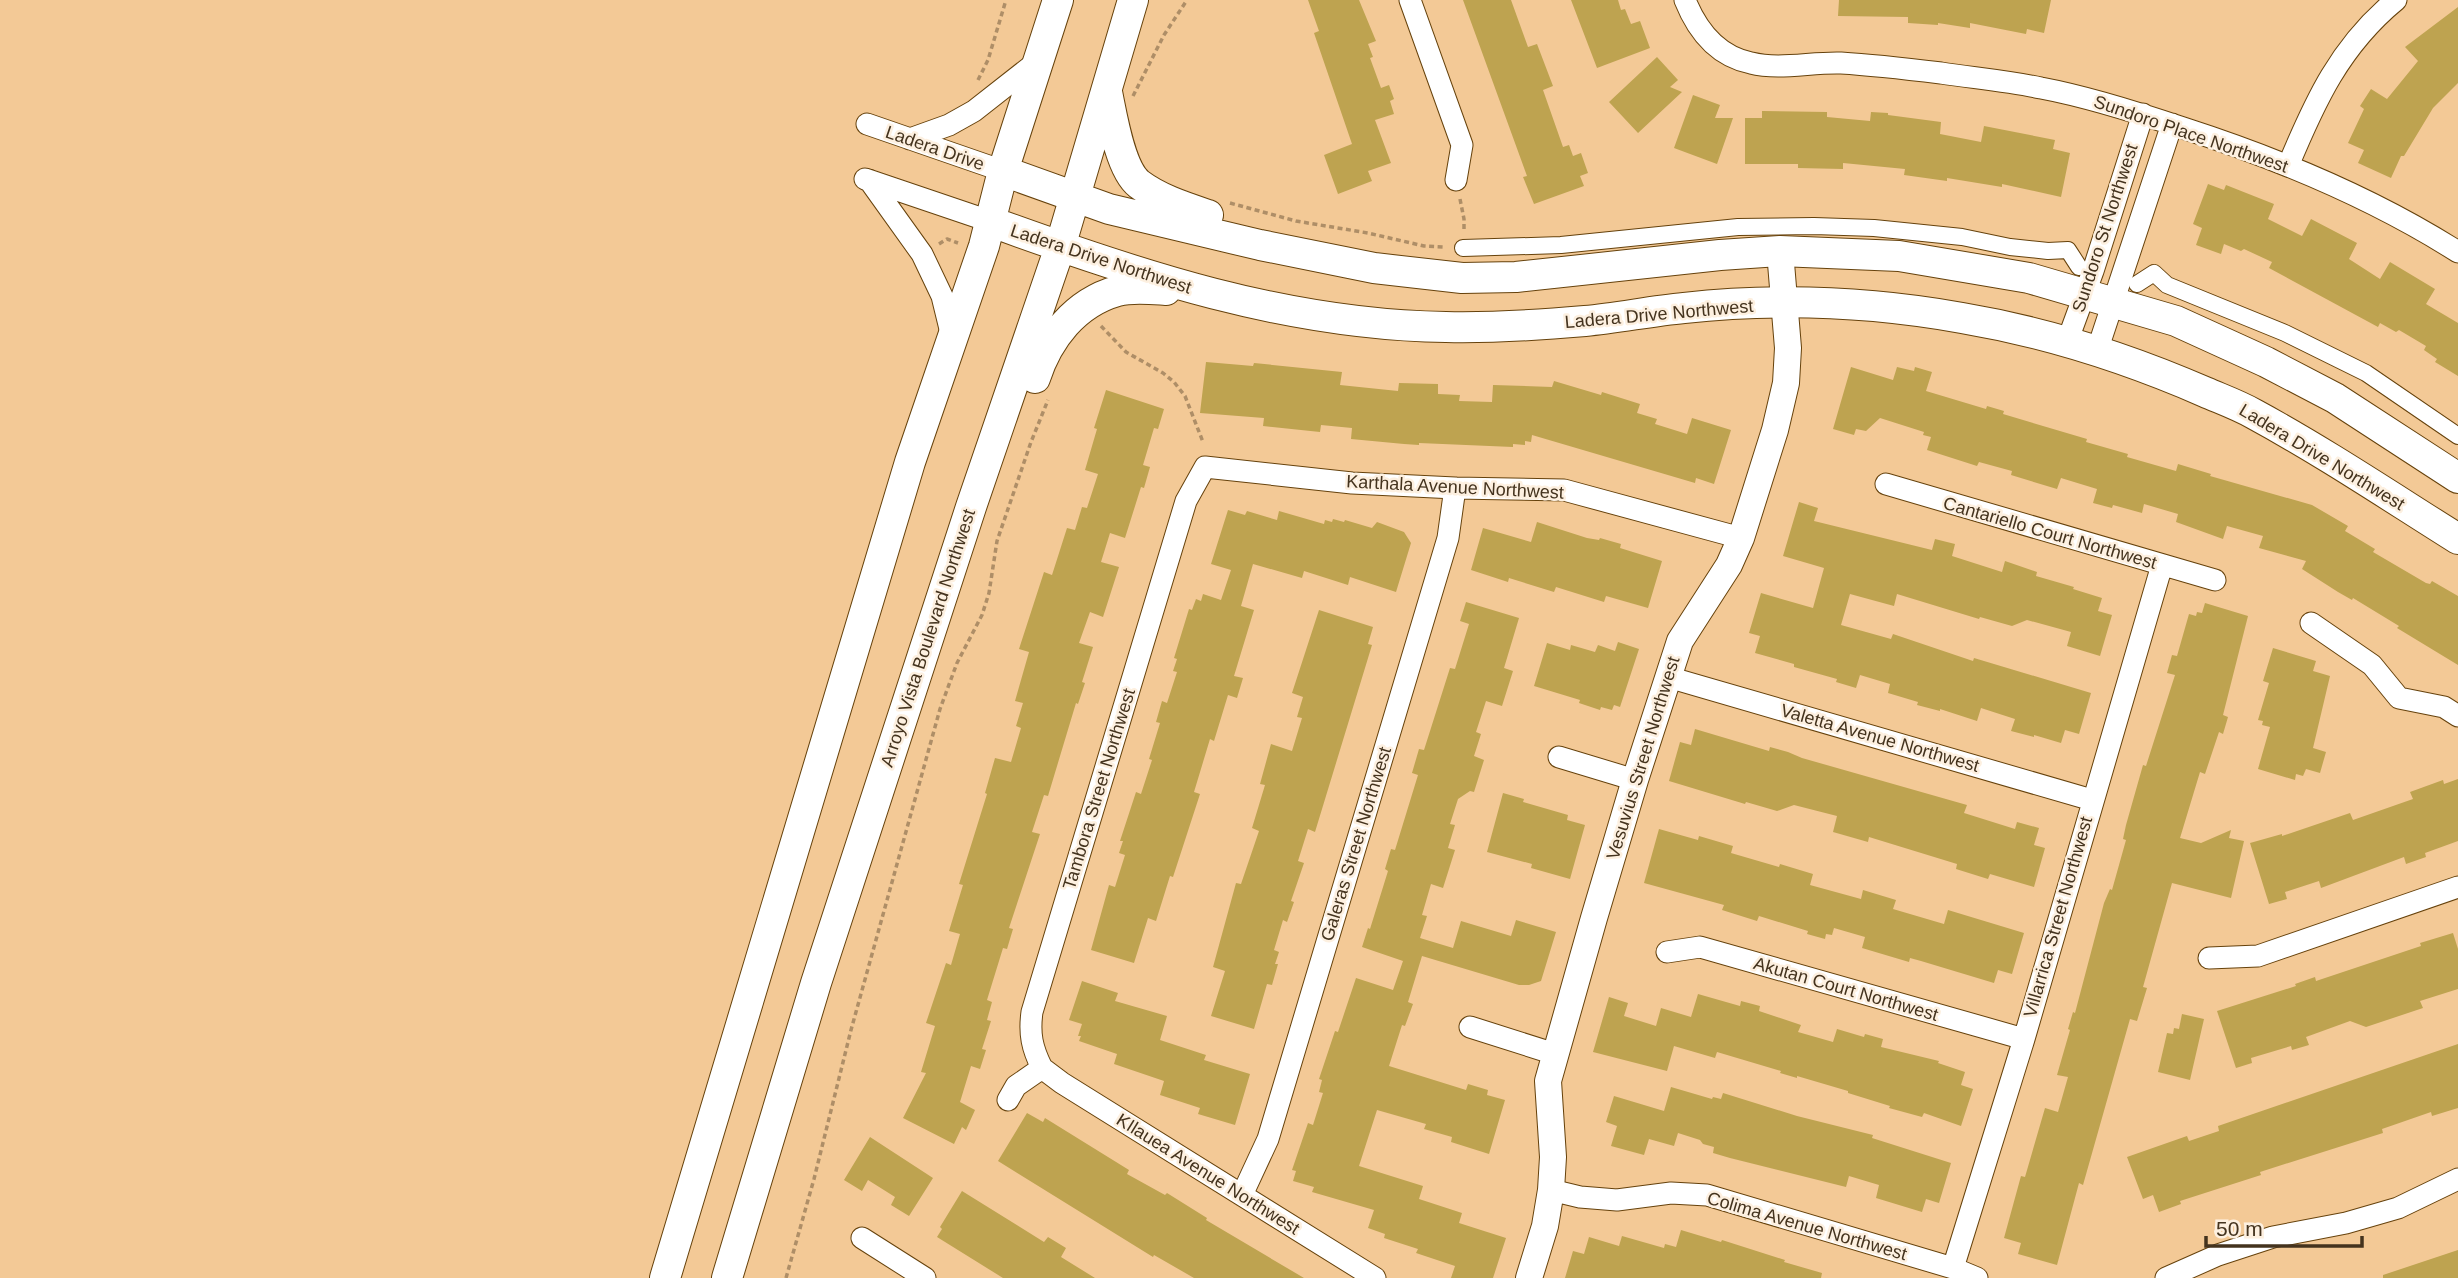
<svg xmlns="http://www.w3.org/2000/svg" width="2458" height="1278" font-family="Helvetica,sans-serif">
	<style>
		.building { fill: #bea350 }
		.lines { fill: none; stroke-linecap: round; stroke-linejoin: round }
		.pedestrian-casing { stroke: #66420c; stroke-width: 18 }
		.minor-casing { stroke: #66420c; stroke-width: 23 }
		.tertiary-casing { stroke: #66420c; stroke-width: 28 }
		.secondary-casing { stroke: #66420c; stroke-width: 32 }
		.path { stroke: #ae8e67; stroke-width: 3.5; stroke-dasharray: 5 3.5; stroke-linecap: butt }
		.pedestrian { stroke: #fff; stroke-width: 16 }
		.minor { stroke: #fff; stroke-width: 21 }
		.tertiary { stroke: #fff; stroke-width: 26 }
		.secondary { stroke: #fff; stroke-width: 30 }
		.labels { text-anchor: middle; stroke-width: 5; stroke-linejoin: round; paint-order: stroke }
		.street-label { font-size: 18px; fill: #44331e; stroke: #fdf0e0 }
	</style>
	<rect width="100%" height="100%" fill="#f3c996"/>
	<path class="building" d="M1308 0H1359L1376 41 1368 44 1373 57 1370 58 1381 88 1389 85 1394 99 1390 101 1394 114 1375 120 1391 163 1368 171 1372 181 1338 194 1324 155 1352 144 1314 33 1319 31Z
		M1463 0H1511L1528 47 1537 44 1553 86 1543 90 1563 147 1569 145 1573 156 1581 153 1588 173 1580 176 1584 186 1534 204 1523 177 1527 176Z
		M1571 0H1618L1621 10 1625 9 1631 24 1640 21 1650 48 1597 68Z
		M1839 0H2051L2044 33 2027 29 2026 34 1970 23V28L1938 23V25L1908 23V17L1838 16Z
		M2458 7V83L2433 108 2404 156H2401L2391 178 2358 163 2364 150 2348 143 2364 109 2360 106 2371 89 2387 99 2418 61 2405 47Z
		M1657 57 1678 80 1670 87 1682 92 1638 133 1609 102Z
		M1693 95 1720 105 1715 118H1733L1717 164 1674 148Z
		M1762 111 1827 112V117L1870 121 1871 112 1888 113V115L1941 122 1940 134 1981 142 1984 126 2055 140 2053 149 2070 153 2061 197 2002 184V187L1947 178V181L1904 175 1905 169 1843 163V169L1798 168V164H1745V118H1762Z
		M2208 184 2224 190 2226 185 2274 204 2268 219 2302 236 2311 219 2357 243 2349 259 2380 279 2390 262 2435 289 2426 304 2458 323V376L2435 362 2437 359 2424 350 2426 346 2399 330 2396 332 2380 323 2378 327 2269 268 2272 262 2244 249 2241 251 2224 244 2221 254 2196 245 2202 228 2193 224Z
		M1206 362 1253 366 1254 363 1342 372 1340 385 1398 391 1399 383 1438 384V394L1460 395 1459 401 1492 402 1493 385 1552 387 1554 381 1601 395 1602 392 1640 404 1637 413 1657 419 1655 424 1687 434 1692 418 1731 430 1714 484 1696 478 1695 483 1532 435 1531 442 1525 441V445L1513 444V447L1419 443V445L1404 444 1351 439 1352 428 1321 425 1320 432 1263 426 1264 418 1200 413Z
		M1851 367 1893 380 1897 367 1914 371 1915 367 1932 372 1926 391 1986 409 1987 406 2004 411 2003 414 2087 439 2086 442 2128 454 2127 457 2176 471 2178 464 2211 474 2210 476 2312 505 2348 526 2345 531 2375 549 2373 552 2426 583 2430 584 2432 581 2458 596V665L2397 628 2399 626 2353 598 2352 600 2338 592 2302 569 2306 561 2259 548 2263 536 2227 526 2223 539 2176 522 2178 514 2144 504 2142 513 2113 505 2112 508 2093 503 2097 489 2061 478 2057 489 2011 475 2012 471 1979 462 1977 466 1927 450 1931 437 1923 435 1924 432 1880 418 1866 431 1856 429 1854 435 1833 429Z
		M1106 390 1164 409 1158 429 1154 428 1143 465 1150 467 1144 488 1141 487 1125 538 1110 533 1101 562 1119 567 1103 617 1090 612 1079 643 1093 647 1082 682 1085 683 1078 704 1076 703 1048 796 1044 795 1032 832 1040 834 1009 928 1013 929 1007 949 1003 948 987 1000 992 1002 987 1020 991 1021 982 1049 986 1050 980 1069 971 1066 960 1102 975 1110 966 1130 962 1127 954 1144 903 1118 926 1073 921 1072 935 1026 926 1023 946 963 951 965 960 934 949 931 963 885 959 884 987 794 985 793 995 758 1011 762 1021 728 1016 726 1023 703 1015 701 1029 652 1019 649 1044 572 1052 575 1067 528 1075 530 1082 507 1087 508 1098 474 1085 470 1097 429 1094 428Z
		M1799 502 1818 508 1814 521 1932 550 1935 539 1955 544 1952 556 2002 572 2005 561 2037 572 2036 576 2074 587 2073 589 2102 598 2098 611 2112 615 2100 656 2067 646 2071 632 2027 620 2012 626 1980 617 1979 619 1897 594 1894 606 1850 594 1841 625 1891 639 1893 634 1973 661 1974 658 2091 693 2079 734 2065 730 2061 743 2034 735V737L2011 731 2015 719 1981 708 1977 721 1940 709V711L1917 705 1918 702 1888 693 1890 684 1860 675 1856 688 1836 682 1837 679 1794 667V664L1755 653 1760 636 1749 633 1761 593 1813 608 1824 568 1783 556Z
		M1228 510 1245 515 1247 511 1277 520 1279 511 1324 524 1325 520 1332 522 1333 519 1344 522 1345 520 1372 528 1377 522 1404 532 1411 543 1396 592 1350 577 1348 585 1304 571 1302 578 1253 564 1241 606 1254 610 1234 676 1243 678 1237 698 1228 695 1214 741 1210 739 1194 792 1200 794 1173 877 1170 876 1156 921 1148 918 1134 963 1091 950 1109 885 1115 887 1125 855 1119 853 1123 841H1120L1136 792 1141 794 1152 760 1149 759 1160 723 1156 722 1162 701 1167 703 1177 672 1173 671 1177 659 1174 658 1189 609 1192 610 1196 599 1201 601 1203 594 1221 600 1231 570 1211 564Z
		M1537 522 1587 538 1599 540 1600 538 1621 544 1620 548 1662 561 1648 608 1606 596 1604 602 1556 587 1554 592 1509 578 1508 582 1471 570 1483 528 1531 542Z
		M1466 602 1519 618 1504 668 1513 671 1502 706 1486 701 1476 732 1481 734 1474 756 1484 760 1474 792 1470 791 1458 799 1450 824 1455 825 1448 848 1455 850 1443 888 1431 884 1422 915 1427 916 1420 938 1453 948 1461 921 1511 936 1516 920 1556 932 1541 981 1529 985H1519L1422 956 1408 1002 1413 1004 1405 1026 1402 1025 1389 1066 1466 1090 1468 1084 1488 1090 1487 1095 1505 1100 1489 1154 1451 1142 1452 1137 1424 1129 1426 1124 1377 1110 1359 1166 1423 1186 1419 1199 1462 1213 1459 1223 1506 1238 1493 1278H1451L1455 1266 1416 1253 1418 1249 1384 1238 1385 1234 1368 1228 1374 1210 1312 1192 1314 1187 1293 1181 1296 1171 1292 1170 1308 1123 1313 1125 1323 1093 1319 1092 1322 1080 1319 1079 1335 1031 1338 1032 1356 978 1393 990 1403 961 1362 947 1368 928 1370 929 1388 871 1385 869 1391 849 1395 850 1418 775 1412 773 1419 749 1424 750 1450 668 1455 669 1469 624 1460 621Z
		M2205 603 2248 616 2223 715 2228 717 2223 734 2219 732 2205 774 2200 772 2180 838 2201 843 2231 830 2229 838 2244 841 2231 898 2172 883 2143 987 2147 988 2137 1021 2130 1019 2083 1185 2079 1183 2057 1265 2018 1254 2021 1243 2004 1238 2021 1176 2025 1177 2045 1108 2058 1112 2068 1077 2057 1075 2070 1030 2068 1029 2073 1012 2075 1013 2104 903 2110 889 2112 890 2126 840 2123 839 2126 825 2143 765 2146 766 2175 675 2167 673 2172 655 2177 656 2189 614 2196 616 2197 612 2202 613Z
		M1319 610 1373 627 1368 644 1372 645 1315 832 1308 829 1298 861 1304 863 1291 901 1294 902 1287 922 1283 920 1274 950 1279 952 1275 964H1278L1272 985 1267 984 1254 1029 1211 1016 1225 971 1213 967 1236 883 1241 884 1259 831 1252 828 1265 785 1260 784 1271 744 1292 751 1302 718 1297 717 1303 697 1292 693Z
		M1618 642 1639 649 1620 707 1614 705 1612 710 1601 707 1600 710 1579 703 1580 700 1534 686 1547 643 1570 650 1571 645 1595 652 1598 645 1615 651Z
		M2273 648 2316 661 2313 671 2330 676 2313 748 2326 752 2320 773 2306 769 2303 776 2296 774 2295 780 2258 769 2270 727 2262 725 2263 721 2258 720 2269 683 2263 681Z
		M1695 729 1769 751 1770 747 1788 752 1802 758 1967 805 1964 813 2015 829 2017 822 2039 828 2034 845 2045 848 2034 887 1990 874 1988 879 1956 869 1957 864 1869 837 1868 842 1833 832 1837 816 1794 805 1777 811 1746 802 1745 804 1669 781 1680 742 1691 745Z
		M2458 779V841L2425 853 2426 857 2406 864 2404 857 2321 888 2319 881 2285 892 2287 899 2269 904 2250 843 2282 834V836L2350 813 2353 820 2413 799 2410 792 2443 780 2444 784Z
		M1503 793 1524 799 1523 802 1568 815 1567 820 1585 825 1570 879 1531 868 1532 864 1487 852Z
		M1659 829 1698 840 1699 836 1733 846 1731 853 1779 867 1780 864 1813 874 1810 885 1861 899 1863 890 1896 900 1893 909 1944 924 1948 910 2024 933 2012 974 1998 970 1994 983 1921 961 1910 958 1909 962 1862 948 1865 937 1834 928 1832 935 1826 934 1825 939 1807 934 1808 931 1759 916 1757 921 1722 910 1724 905 1644 883Z
		M2453 933 2458 949V989L2420 1001 2423 1008 2366 1027 2350 1021 2306 1037 2309 1045 2292 1050 2291 1046 2251 1058 2252 1063 2236 1068 2217 1011 2296 986 2295 984 2315 977 2316 981 2421 946 2420 943Z
		M1082 981 1118 993 1115 1001 1167 1016 1160 1040 1206 1055 1204 1060 1250 1074 1235 1125 1198 1114 1200 1108 1160 1095 1164 1081 1114 1064 1117 1054 1079 1041 1081 1036H1078L1082 1024 1069 1020Z
		M1698 994 1740 1006 1741 1001 1760 1006 1759 1011 1801 1025 1798 1032 1833 1042 1837 1029 1864 1037 1865 1034 1883 1039 1881 1047 1939 1061 1938 1063 1965 1072 1961 1085 1973 1089 1961 1126 1924 1113 1922 1117 1889 1108 1890 1106 1848 1093V1091L1797 1076V1078L1780 1073 1781 1071 1717 1052 1715 1058 1674 1046 1667 1071 1593 1052 1609 997 1628 1003 1624 1016 1656 1026 1661 1008 1691 1017Z
		M2182 1014 2204 1019 2190 1080 2158 1072 2167 1033 2173 1034 2174 1028 2179 1029Z
		M2458 1044V1108L2432 1116 2431 1112 2382 1129 2383 1133 2260 1172 2261 1175 2180 1201 2181 1204 2159 1212 2153 1195 2143 1199 2127 1157 2187 1136 2189 1141 2219 1131 2218 1126Z
		M1671 1087 1712 1099 1713 1097 1721 1099 1723 1093 1797 1116 1873 1135 1872 1138 1951 1163 1939 1203 1926 1199 1922 1212 1876 1198 1879 1185 1849 1176 1846 1187 1730 1158 1713 1153 1714 1147 1703 1144 1700 1140 1678 1133 1674 1146 1649 1139 1644 1155 1611 1146 1617 1126 1606 1122 1614 1096 1664 1111Z
		M1027 1113 1043 1122 1045 1118 1129 1170 1127 1174 1165 1195 1167 1193 1207 1218 1206 1220 1304 1278H1194L1154 1255 1153 1257 998 1161Z
		M870 1137 933 1178 909 1216 891 1205 895 1197 868 1180 862 1191 844 1180Z
		M962 1191 1044 1242 1048 1237 1066 1248 1061 1257 1095 1278H1003L937 1237 942 1229 940 1227Z
		M1681 1230 1721 1242 1722 1240 1785 1260 1784 1262 1822 1273 1821 1278H1565L1573 1251 1584 1254 1589 1237 1619 1246 1622 1236 1664 1248 1665 1244 1676 1247Z
		M2458 1250V1278H2383V1275Z"/>
	<g class="lines">
		<g class="pedestrian-casing">
			<path id="pedestrian" d="M1463 248 1561 245 1738 227 1814 226 1874 228 1962 237 2010 247 2048 251 2068 250 2079 267
				M2137 284 2154 273 2167 285 2285 333 2366 373 2458 436"/>
		</g>
		<g class="minor-casing">
			<path id="minor" d="M1410 0 1462 145 1456 180
				M1685 0C1697 30 1717 56 1751 63 1779 70 1811 62 1841 63 1874 65 1908 69 1941 73 1974 78 2008 81 2041 88 2089 97 2136 112 2183 128 2279 159 2373 198 2458 252
				M867 124 1003 171
				M910 139 949 125 974 111 1039 60
				M2288 166C2315 101 2340 46 2396 0
				M865 179 989 221
				M869 180 922 254 942 296 952 337
				M2067 342 2093 271 2143 114
				M2097 351 2172 124
				M1886 484 2215 580
				M2311 623 2372 665 2399 698 2444 707 2458 716
				M1668 677 2092 800
				M1559 757 1635 780
				M1667 952 1700 947 2024 1039
				M2209 958 2258 956 2458 887
				M1470 1027 1555 1054
				M1042 1068 1062 1083 1375 1278
				M1008 1100 1016 1086 1042 1068C1032 1048 1029 1034 1032 1012L1186 501 1205 467 1352 483 1455 488 1564 490 1741 538
				M1551 1190 1580 1197 1617 1200 1671 1193 1707 1195 1953 1268 1977 1278
				M1242 1195 1268 1139 1448 538 1455 488
				M862 1238 925 1278
				M1953 1268 2024 1039 2162 565
				M2166 1278 2218 1255 2273 1237 2346 1223 2398 1208 2458 1179"/>
		</g>
		<g class="tertiary-casing">
			<path id="tertiary" d="M1529 1278 1545 1226 1551 1190 1553 1157 1548 1081 1594 918 1635 780 1680 641 1729 565 1741 538 1775 430 1786 383 1788 348 1780 251"/>
		</g>
		<g class="secondary-casing">
			<path id="secondary" d="M1107 92C1112 116 1120 169 1139 184 1159 199 1184 207 1208 215
				M1003 171 1109 209 1260 245 1374 268 1462 278 1516 277 1720 255 1780 251 1899 256 2029 278 2176 321 2266 362 2335 398 2458 478
				M989 221C1137 275 1287 325 1446 327 1492 328 1539 325 1585 321 1618 318 1651 311 1684 308 1775 298 1872 302 1962 318 2045 332 2127 358 2205 392 2221 399 2238 405 2254 414 2324 452 2391 497 2458 539
				M1035 378C1048 338 1075 303 1117 291 1132 287 1151 289 1166 290
				M665 1278 910 462 984 246 1003 171 1058 0
				M727 1278 816 983 971 507 1060 247 1133 0"/>
		</g>
		<path class="path" d="M978 80 988 60 1006 0
			M1133 96 1164 35 1187 0
			M1460 199 1464 219V230
			M1230 203 1296 221 1368 233 1424 246 1445 247
			M939 244 947 239 958 243
			M1101 326 1126 352 1163 373 1174 382 1185 396 1203 442
			M786 1278 814 1179 851 1030 940 709 957 663 982 615 989 593 997 541 1031 442 1048 400"/>
		<use href="#pedestrian" class="pedestrian"/>
		<use href="#minor" class="minor"/>
		<use href="#tertiary" class="tertiary"/>
		<use href="#secondary" class="secondary"/>
	</g>
	<g class="labels">
		<g class="street-label">
			<text transform="translate(2191 134) rotate(19)" y="6">Sundoro Place Northwest</text>
			<text transform="translate(935 148) rotate(19)" y="6">Ladera Drive</text>
			<text transform="translate(2105 228) rotate(-72)" y="6">Sundoro St Northwest</text>
			<text transform="translate(1101 259) rotate(18)" y="6">Ladera Drive Northwest</text>
			<text transform="translate(1659 314) rotate(-5)" y="6">Ladera Drive Northwest</text>
			<text transform="translate(2322 457) rotate(31)" y="6">Ladera Drive Northwest</text>
			<text transform="translate(1455 487) rotate(3)" y="6">Karthala Avenue Northwest</text>
			<text transform="translate(2050 533) rotate(16)" y="6">Cantariello Court Northwest</text>
			<text transform="translate(928 638) rotate(-72)" y="6">Arroyo Vista Boulevard Northwest</text>
			<text transform="translate(1880 738) rotate(16)" y="6">Valetta Avenue Northwest</text>
			<text transform="translate(1643 758) rotate(-73)" y="6">Vesuvius Street Northwest</text>
			<text transform="translate(1099 789) rotate(-73)" y="6">Tambora Street Northwest</text>
			<text transform="translate(1356 844) rotate(-73)" y="6">Galeras Street Northwest</text>
			<text transform="translate(2058 917) rotate(-74)" y="6">Villarrica Street Northwest</text>
			<text transform="translate(1846 989) rotate(16)" y="6">Akutan Court Northwest</text>
			<text transform="translate(1208 1174) rotate(32)" y="6">KIlauea Avenue Northwest</text>
			<text transform="translate(1807 1226) rotate(16)" y="6">Colima Avenue Northwest</text>
		</g>
	</g>
	<path d="M2206 1236v10h156v-10" fill="none" stroke="#44331e" stroke-width="3.5"/>
	<text x="2216" y="1236" font-size="21" fill="#44331e" stroke="#fdf0e0" stroke-width="5" paint-order="stroke">50 m</text>
</svg>
